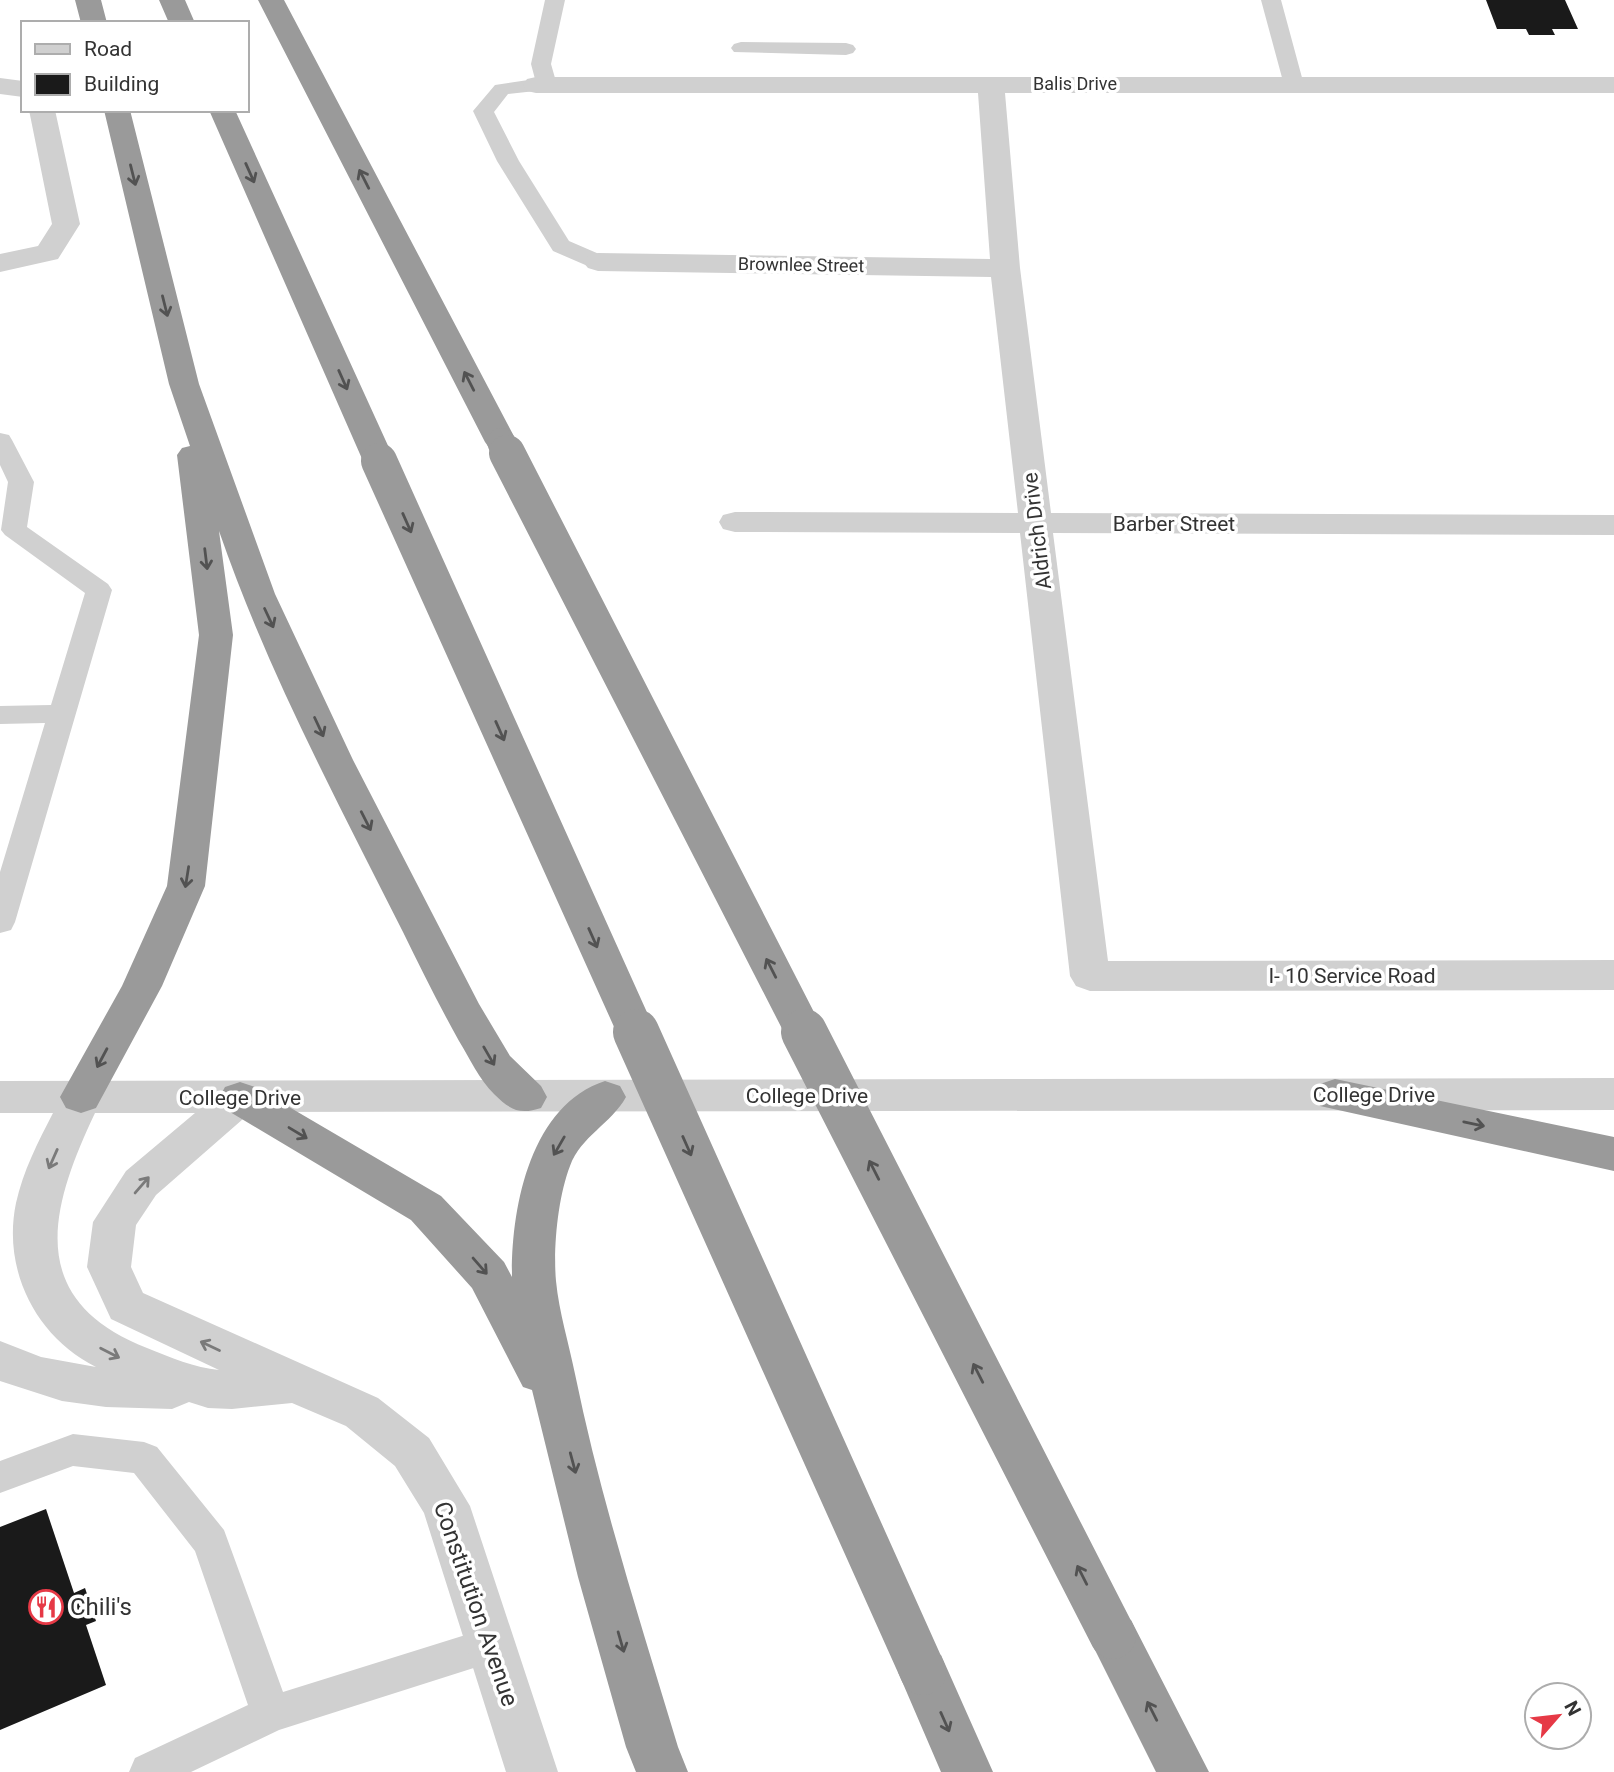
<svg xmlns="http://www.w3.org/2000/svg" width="1614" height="1772" font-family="Roboto,sans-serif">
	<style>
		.building { fill: #1a1a1a }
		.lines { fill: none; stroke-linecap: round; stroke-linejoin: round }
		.service { fill: #d0d0d0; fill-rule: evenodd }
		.minor { fill: #d0d0d0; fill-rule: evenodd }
		.tertiary { fill: #d0d0d0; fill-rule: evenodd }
		.motorway { fill: #9a9a9a; fill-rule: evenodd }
		.motorway-bridge-far2 { stroke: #9a9a9a; stroke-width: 28 }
		.motorway-bridge-far1 { stroke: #9a9a9a; stroke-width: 36 }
		.motorway-bridge { stroke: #9a9a9a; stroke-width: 46 }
		.oneway { stroke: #525252 }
		.oneway2 { stroke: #7a7a7a }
		.labels { text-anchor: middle; stroke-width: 7; stroke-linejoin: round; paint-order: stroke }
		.far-street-label { font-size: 18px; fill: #333; stroke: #fff }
		.street-label { font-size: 21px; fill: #333; stroke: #fff }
		.near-street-label { font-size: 24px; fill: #333; stroke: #fff }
		.near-poi-label { font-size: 24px; fill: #333; stroke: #fff; text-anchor: start }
	</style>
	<rect width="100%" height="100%" fill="#fff"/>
	<path class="building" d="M1486 0H1565L1578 29H1552L1555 35H1529L1526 29H1497Z
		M46 1509 74 1593 85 1588 96 1621 86 1625 106 1685 0 1730V1527Z"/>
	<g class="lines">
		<path class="service" d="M545 0H565L551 64 557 85 554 89 508 94 494 112 519 161 569 241 606 257 609 262 606 267H590L553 251 497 161 473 111 495 85 535 79 531 64Z
			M1261 0H1281L1304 85 1301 89H1287L1284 85Z
			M741 42 846 43 853 45 856 49 853 53 846 55 734 52 731 48 734 44Z
			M0 433 9 435 12 440 34 482 27 527 108 584 112 590 15 922 11 930 0 933V872L45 723 0 724V706L51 705 85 593 5 535 1 530 8 482 0 465Z
			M73 1434 144 1442 157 1447 224 1530 283 1692 491 1627 505 1632 510 1645 505 1658 279 1730 191 1772H129L135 1758 248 1705 195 1551 134 1473 73 1466 0 1493V1461Z"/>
		<path class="minor" d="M536 77H1614V93H1005L1020 268 1051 513 1614 515V535L1053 533 1108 961 1614 960V990L1090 991 1076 986 1070 976 1020 533 735 532 723 529 719 522 723 515 735 512 1018 513 991 277 598 271 588 268 583 262 588 256 598 253 990 259 978 93H536L527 91 523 85 527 79Z
			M0 78 23 81V97L0 94Z
			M29 110H55L80 224 58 259 0 272V254L38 246 52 224Z"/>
		<path class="tertiary" d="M1614 1078V1110L251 1112 156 1195 136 1225 131 1267 143 1293 378 1398 429 1438 470 1506 558 1772H506L424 1513 395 1466 346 1426 292 1403 232 1409 208 1408 189 1402 172 1409 106 1407 62 1401 0 1381V1341L41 1357 96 1367C36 1337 2 1270 16 1203 23 1171 38 1142 53 1113H0V1081ZM95 1113H195L126 1171 93 1222 87 1267 111 1319 219 1370C195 1368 170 1357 147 1348 25 1300 49 1210 95 1113Z"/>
		<path class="motorway" d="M75 0H101L107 23H81Z
			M159 0H185L195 23H169Z
			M258 0H284L517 442 512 449 501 452 490 449 485 442Z
			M104 110H130L199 384 275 594 353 760 479 1004 510 1056 541 1086 547 1097 541 1108C520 1115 510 1110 494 1094 479 1079 470 1059 459 1041 439 1005 421 969 403 932 337 801 267 670 219 531L233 635 205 886 162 986 96 1108 81 1113 66 1108 60 1097 122 986 167 886 199 635 177 455 182 448 190 446 169 384Z
			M209 110H235L395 461 390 468 379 471 368 468 363 461Z
			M1335 1079 1614 1137V1171L1320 1106 1314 1095 1320 1084Z
			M605 1081 620 1086 626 1097C611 1124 581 1136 570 1166 558 1197 553 1248 556 1281 559 1312 569 1344 575 1374 601 1501 641 1624 678 1747L688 1772H636L626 1747 578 1577 532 1390 523 1387 472 1288 411 1220 225 1109 219 1098 225 1087 240 1082 255 1087 441 1196 504 1262 512 1277C511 1209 530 1105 605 1081Z
			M1113 1613 1131 1620 1209 1772H1156L1088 1636 1095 1620Z
			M923 1649 941 1655 993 1772H941L898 1672 905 1655Z"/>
		<path class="motorway-bridge-far2" d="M501 442 508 455"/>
		<path class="motorway-bridge-far1" d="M507 453 805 1034
			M379 461 637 1034"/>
		<path class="motorway-bridge" d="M636 1032 923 1672
			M804 1032 1113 1636"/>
	</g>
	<defs><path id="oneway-shaft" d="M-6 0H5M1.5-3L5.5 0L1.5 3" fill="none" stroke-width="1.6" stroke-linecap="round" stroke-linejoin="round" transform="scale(1.75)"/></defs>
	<g class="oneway">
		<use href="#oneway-shaft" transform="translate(250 173) rotate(66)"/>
		<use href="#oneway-shaft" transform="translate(133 175) rotate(76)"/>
		<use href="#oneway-shaft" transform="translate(364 179) rotate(-117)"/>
		<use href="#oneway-shaft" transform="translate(165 306) rotate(76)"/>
		<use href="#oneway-shaft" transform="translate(343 380) rotate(66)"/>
		<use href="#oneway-shaft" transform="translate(469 381) rotate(-117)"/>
		<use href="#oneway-shaft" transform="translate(407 523) rotate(66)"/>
		<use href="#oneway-shaft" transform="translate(206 559) rotate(83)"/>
		<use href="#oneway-shaft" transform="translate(269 618) rotate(65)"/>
		<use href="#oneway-shaft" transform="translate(319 727) rotate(65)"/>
		<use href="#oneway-shaft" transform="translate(500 731) rotate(66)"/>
		<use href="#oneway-shaft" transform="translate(366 821) rotate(63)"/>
		<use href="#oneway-shaft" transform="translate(187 877) rotate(99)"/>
		<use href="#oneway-shaft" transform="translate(593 938) rotate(66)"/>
		<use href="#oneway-shaft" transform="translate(771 968) rotate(-117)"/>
		<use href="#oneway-shaft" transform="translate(489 1056) rotate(60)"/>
		<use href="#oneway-shaft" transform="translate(102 1058) rotate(118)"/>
		<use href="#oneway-shaft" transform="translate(1474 1124) rotate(12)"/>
		<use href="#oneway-shaft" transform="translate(298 1133) rotate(31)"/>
		<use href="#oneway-shaft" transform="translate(559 1146) rotate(120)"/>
		<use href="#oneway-shaft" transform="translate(687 1146) rotate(66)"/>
		<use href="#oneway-shaft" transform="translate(874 1170) rotate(-117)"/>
		<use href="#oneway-shaft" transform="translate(480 1266) rotate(49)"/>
		<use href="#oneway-shaft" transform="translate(978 1373) rotate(-117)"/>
		<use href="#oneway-shaft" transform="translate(573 1463) rotate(75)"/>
		<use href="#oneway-shaft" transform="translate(1082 1575) rotate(-117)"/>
		<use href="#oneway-shaft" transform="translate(621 1642) rotate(74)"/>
		<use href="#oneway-shaft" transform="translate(1152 1711) rotate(-117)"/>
		<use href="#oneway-shaft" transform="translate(945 1722) rotate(66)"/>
	</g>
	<g class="oneway2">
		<use href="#oneway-shaft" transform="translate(53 1159) rotate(114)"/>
		<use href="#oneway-shaft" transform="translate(142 1185) rotate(-49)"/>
		<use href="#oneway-shaft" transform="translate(210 1346) rotate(-155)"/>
		<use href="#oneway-shaft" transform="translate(110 1353) rotate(27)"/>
	</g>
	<defs>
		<g id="restaurant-ring" transform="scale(1.75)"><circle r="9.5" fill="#fff" stroke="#e63946" stroke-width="1.5"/><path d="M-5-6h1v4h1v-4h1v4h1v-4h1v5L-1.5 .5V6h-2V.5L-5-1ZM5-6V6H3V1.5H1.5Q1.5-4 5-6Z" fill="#e63946"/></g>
	</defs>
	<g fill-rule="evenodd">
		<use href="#restaurant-ring" x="46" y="1607"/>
	</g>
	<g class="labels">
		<g class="far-street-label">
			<text x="1075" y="90">Balis Drive</text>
			<text transform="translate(801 265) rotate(1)" y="6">Brownlee Street</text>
		</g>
		<g class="street-label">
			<text x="1174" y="531">Barber Street</text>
			<text transform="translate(1037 531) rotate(-97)" y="7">Aldrich Drive</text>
			<text x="1352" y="983">I- 10 Service Road</text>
			<text x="1374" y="1102">College Drive</text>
			<text x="807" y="1103">College Drive</text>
			<text x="240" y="1105">College Drive</text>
		</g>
		<g class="near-street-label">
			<text transform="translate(476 1604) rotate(71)" y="8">Constitution Avenue</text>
		</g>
		<g class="near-poi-label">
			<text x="70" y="1615">Chili's</text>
		</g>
	</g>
	<rect x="21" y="21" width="228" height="91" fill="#ffffff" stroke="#adadad" stroke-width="2"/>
	<rect x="35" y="44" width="35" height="10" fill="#d0d0d0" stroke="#adadad" stroke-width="2"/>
	<text x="84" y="56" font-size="21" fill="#333333">Road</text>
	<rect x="35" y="74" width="35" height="21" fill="#1a1a1a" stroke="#adadad" stroke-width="2"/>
	<text x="84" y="91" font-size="21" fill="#333333">Building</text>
	<g transform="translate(1558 1716) rotate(62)"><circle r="33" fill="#ffffff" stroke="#adadad" stroke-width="2"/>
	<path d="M0-5L12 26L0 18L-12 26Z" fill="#e63946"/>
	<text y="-10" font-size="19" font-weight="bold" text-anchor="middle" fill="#333333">N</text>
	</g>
</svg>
